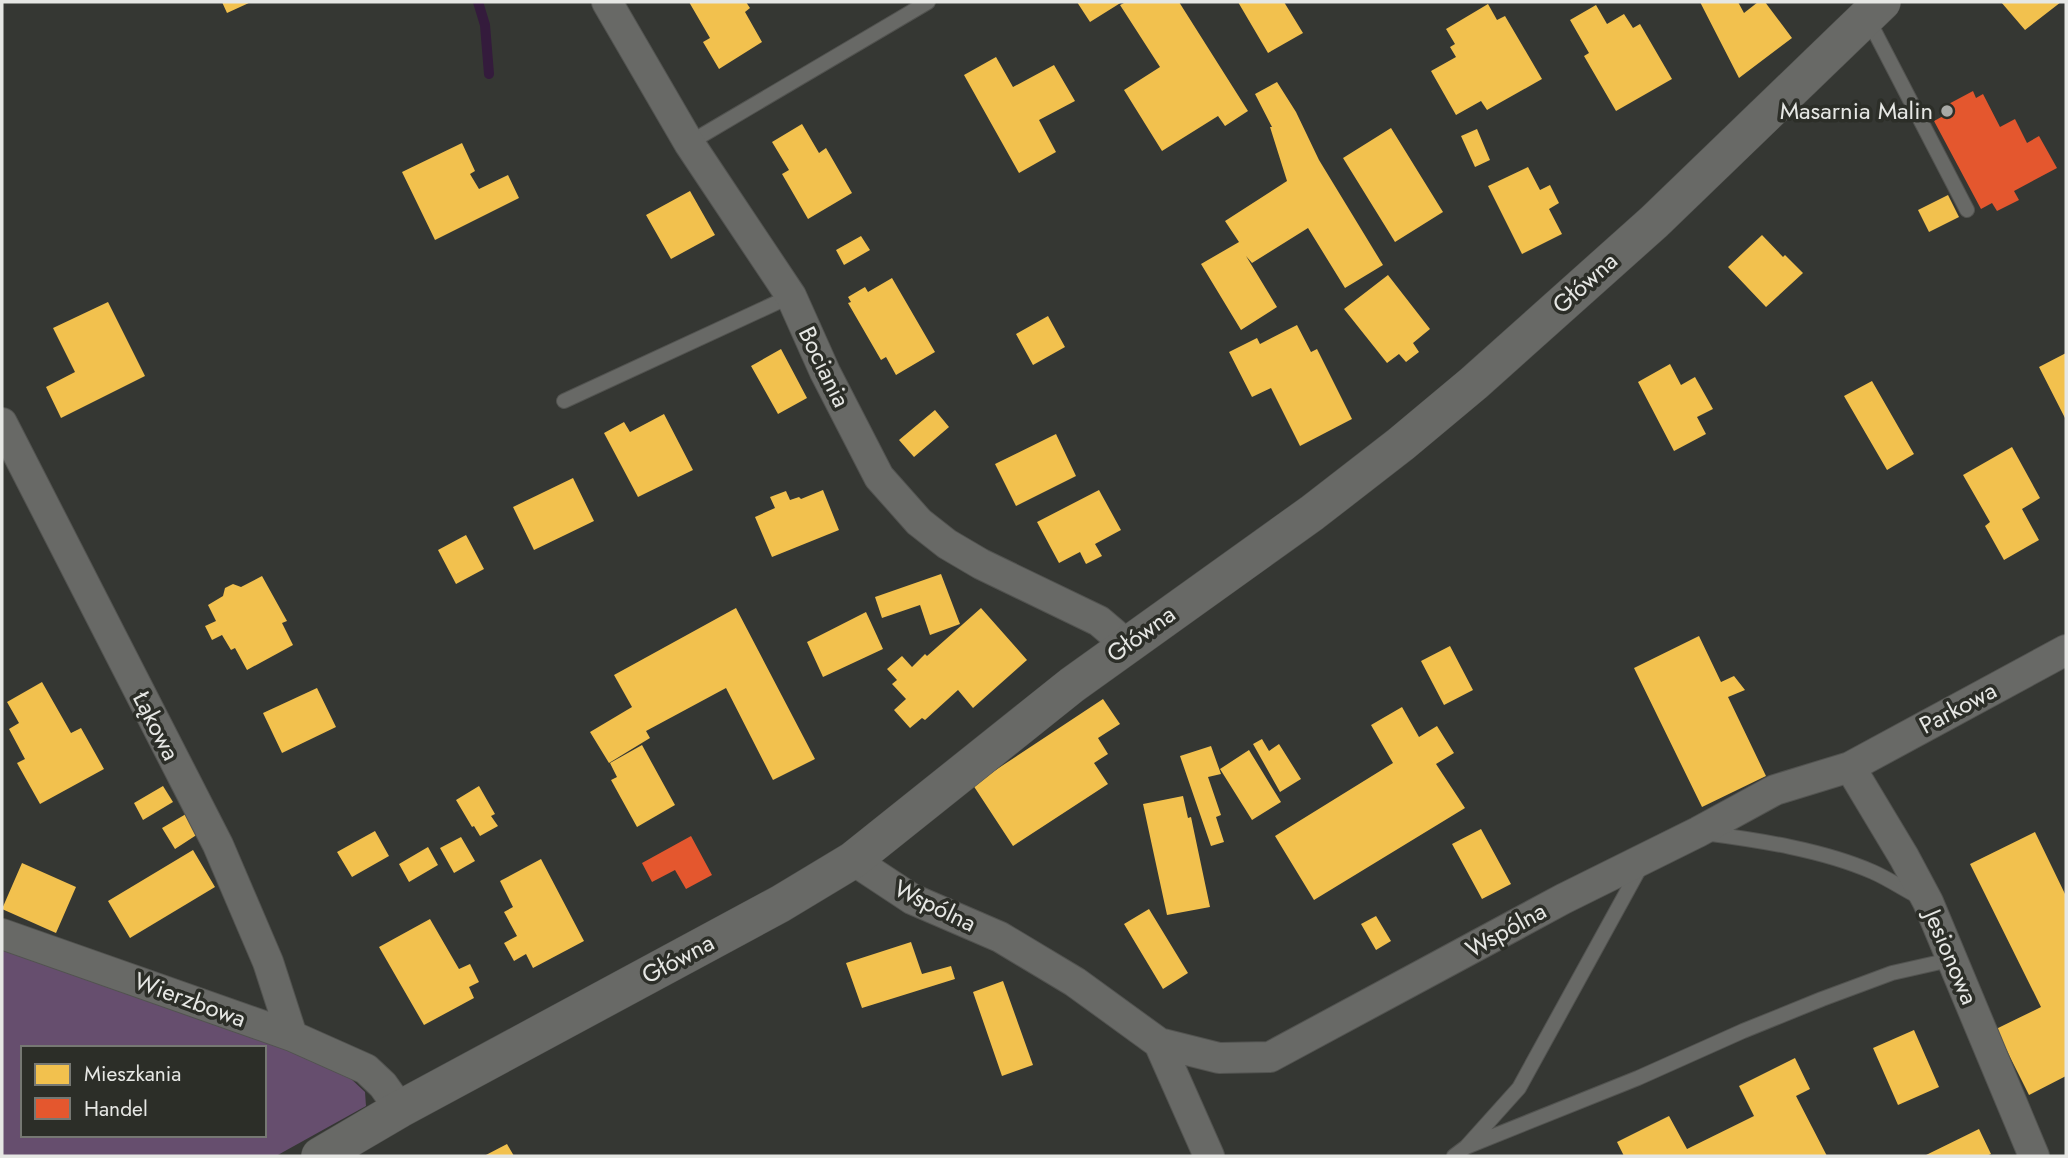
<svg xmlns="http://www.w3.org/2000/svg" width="2068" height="1158" font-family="Jost,sans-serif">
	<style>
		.green { fill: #664e6e; fill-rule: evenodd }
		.homes { fill: #f2c14e }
		.shops { fill: #e4572e }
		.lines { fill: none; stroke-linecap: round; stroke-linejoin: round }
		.stream { stroke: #341b3c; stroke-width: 10 }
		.service-casing { stroke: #525350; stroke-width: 16 }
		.minor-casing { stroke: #525350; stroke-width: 32 }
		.tertiary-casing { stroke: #525350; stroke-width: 38 }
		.service { stroke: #686966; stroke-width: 14 }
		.minor { stroke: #686966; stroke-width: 30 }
		.tertiary { stroke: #686966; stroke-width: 37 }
		.poi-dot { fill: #a8a9a6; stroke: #2c2e28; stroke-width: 2.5 }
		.labels { text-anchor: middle; stroke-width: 7; stroke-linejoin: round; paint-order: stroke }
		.poi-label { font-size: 24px; fill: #e6e7e4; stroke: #2c2e28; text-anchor: end }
		.street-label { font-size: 24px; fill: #e6e7e4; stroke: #2c2e28 }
	</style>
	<rect width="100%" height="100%" fill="#353733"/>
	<path class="green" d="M2 949 299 1054 348 1076 365 1092 366 1106 276 1156H2ZM23 1048H264V1135H23Z"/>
	<path class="homes" d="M222 2H251L227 13Z
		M689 2H746L750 8 745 12 762 42 719 69 703 42 710 38Z
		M1077 2H1122L1090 22Z
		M1126 2H1179L1248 111 1225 126 1218 116 1162 151 1124 90 1160 67 1120 5Z
		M1238 2H1284L1303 33 1268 53Z
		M1700 2H1738L1744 13 1758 2H1765L1792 38 1739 78Z
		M2001 2H2061L2025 30Z
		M1488 4 1497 20 1505 16 1542 79 1487 110 1481 101 1456 115 1431 71 1456 57 1450 47 1455 44 1446 29Z
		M1596 5 1607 24 1624 14 1633 28 1640 24 1672 79 1616 111 1584 56 1589 53 1570 20Z
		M996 57 1013 87 1054 65 1075 101 1039 120 1056 152 1019 173 964 75Z
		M1277 82 1296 112 1319 160 1383 265 1345 288 1308 228 1252 263 1246 256 1277 307 1241 330 1201 264 1239 242 1225 221 1287 181 1270 127H1272L1255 94Z
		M802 124 819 153 826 148 852 193 808 219 782 174 789 170 772 142Z
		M1391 128 1443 212 1395 242 1343 158Z
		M1477 129 1490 160 1475 167 1461 136Z
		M462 143 475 171 470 174 479 189 508 175 519 198 435 240 402 172Z
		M1528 167 1540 190 1550 185 1559 203 1549 209 1562 234 1522 254 1488 186Z
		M690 191 715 235 671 259 646 215Z
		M1948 195 1959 217 1929 232 1918 210Z
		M1762 235 1783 257 1785 255 1803 273 1766 307 1728 267Z
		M861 236 870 250 844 265 836 250Z
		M1388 275 1430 329 1413 343 1419 352 1406 362 1399 354 1387 363 1344 309Z
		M892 278 935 352 896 375 886 357 881 360 848 303 851 302 848 297 865 287 868 292Z
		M108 302 145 376 61 418 46 387 75 372 53 328Z
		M1048 316 1065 347 1033 365 1016 334Z
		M1297 325 1311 352 1317 349 1352 419 1300 446 1271 388 1252 397 1229 352 1257 338 1260 344Z
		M781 349 807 398 778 414 751 366Z
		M2066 353V420L2039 367Z
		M1670 364 1681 385 1695 377 1713 409 1697 417 1706 434 1674 451 1638 382Z
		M1872 381 1914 454 1887 470 1844 396Z
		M935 410 949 427 914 457 899 440Z
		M664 414 693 470 638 497 604 433 624 422 630 432Z
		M1056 434 1076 476 1016 506 995 464Z
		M2012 447 2040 498 2022 509 2039 540 2004 560 1985 526 1990 522 1963 475Z
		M573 478 594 521 534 550 513 507Z
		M823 490 839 530 772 557 755 517 775 508 770 497 786 491 790 500 799 497 801 499Z
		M1099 490 1121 530 1095 544 1102 556 1086 564 1080 552 1059 563 1037 522Z
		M466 535 484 569 456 584 438 550Z
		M941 574 960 624 930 635 920 605 882 618 875 597Z
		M262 576 287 621 282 623 293 645 247 670 235 648 231 650 222 635 212 640 205 626 216 621 208 605 223 596 225 588 233 584 241 587Z
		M736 608 815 759 773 780 726 688 646 731 650 738 609 763 590 732 632 707 614 675Z
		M981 608 1027 660 973 708 958 690 925 720 922 718 910 728 894 710 906 699 892 684 897 680 887 669 902 656 912 667 925 654 927 656Z
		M866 612 883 649 823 677 807 642Z
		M1699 636 1721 682 1734 676 1745 690 1728 697 1766 776 1702 807 1634 668Z
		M1450 646 1473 690 1444 705 1421 661Z
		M42 682 71 733 81 728 104 769 40 804 17 763 25 759 9 729 19 723 7 702Z
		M317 688 336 727 282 753 263 713Z
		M1103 699 1120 724 1098 738 1108 754 1094 763 1108 784 1013 846 973 785Z
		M1402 707 1419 737 1437 726 1454 753 1436 764 1465 808 1314 900 1275 836 1393 763 1371 725Z
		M1262 739 1269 751 1279 744 1301 779 1280 792 1253 744Z
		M642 745 675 805 637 827 611 780 617 777 610 763Z
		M1211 746 1221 774 1208 777 1221 815 1216 817 1224 842 1211 846 1180 756Z
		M1249 750 1281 802 1252 820 1220 769Z
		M163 786 173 802 143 820 134 803Z
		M479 786 495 814 491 816 498 826 480 836 474 826 472 827 456 800Z
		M1183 796 1188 818 1191 817 1210 907 1167 915 1143 804Z
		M186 814 198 834 175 849 162 828Z
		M1481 829 1511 884 1482 899 1452 844Z
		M375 831 389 856 352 877 337 852Z
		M2035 832 2066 896V1076L2029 1095 1996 1029 2041 1007 1970 864Z
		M461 837 475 861 454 873 440 848Z
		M428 847 438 865 409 882 399 864Z
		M193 850 215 887 130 938 108 901Z
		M541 859 584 941 533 968 526 954 514 961 504 943 517 936 504 912 513 907 500 881Z
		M22 863 76 887 56 933 2 909Z
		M1149 909 1188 973 1163 989 1124 924Z
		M1376 916 1391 941 1376 950 1361 924Z
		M430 919 459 969 470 964 479 982 469 987 474 998 424 1025 379 947Z
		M911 942 922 974 951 966 955 979 862 1008 846 963Z
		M1003 981 1033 1065 1002 1076 973 992Z
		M1914 1030 1939 1087 1898 1105 1873 1048Z
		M1795 1058 1810 1089 1796 1096 1827 1156H1624L1617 1142 1669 1116 1687 1149 1754 1116 1739 1086Z
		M1979 1129 1991 1154 1986 1156H1924Z
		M507 1144 514 1156H484Z"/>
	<path class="shops" d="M1973 91 1976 98 1983 94 2000 127 2015 119 2027 143 2039 136 2057 168 2014 191 2019 200 1997 211 1992 203 1981 209 1934 121 1947 114 1943 107Z
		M691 836 712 875 686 889 675 870 652 882 642 863Z"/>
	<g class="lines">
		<path class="stream" d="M478 2 485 25 489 74"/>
		<g class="service-casing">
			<path id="service" d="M1867 17 1967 210
				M689 143 928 2
				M564 401 791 296
				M1704 833C1758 840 1823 850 1873 872 1889 879 1905 890 1921 898
				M1466 1147 1638 1078 1743 1031 1822 999 1892 973 1954 959
				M1454 1156 1466 1147 1519 1088 1641 866"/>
		</g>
		<g class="minor-casing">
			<path id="minor" d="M607 2 689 143 791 296 825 372 879 477 919 522 947 544 981 564 1099 621 1126 644
				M2 423 218 845 268 962 292 1036
				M1850 767 1904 857 1928 902 2034 1156
				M853 860 912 899 1000 937 1075 982 1159 1043 1219 1058 1270 1057 1563 899 1698 832 1775 790 1850 767 2066 650
				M2 934 292 1036 366 1069 383 1085 400 1109
				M1159 1043 1209 1156"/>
		</g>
		<g class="tertiary-casing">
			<path id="tertiary" d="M320 1156 400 1109 780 904 853 860 1072 685 1312 513 1401 444 1474 383 1654 222 1882 2"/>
		</g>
		<use href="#service" class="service"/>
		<use href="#minor" class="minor"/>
		<use href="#tertiary" class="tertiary"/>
	</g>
	<circle class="poi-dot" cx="1947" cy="111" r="7"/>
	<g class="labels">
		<g class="poi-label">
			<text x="1933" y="119">Masarnia Malin</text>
		</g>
		<g class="street-label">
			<text transform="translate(1585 283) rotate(-42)" y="8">Główna</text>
			<text transform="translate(824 367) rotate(64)" y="8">Bociania</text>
			<text transform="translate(1141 634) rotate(-36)" y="8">Główna</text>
			<text transform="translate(1958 708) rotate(-28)" y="8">Parkowa</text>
			<text transform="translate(156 726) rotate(63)" y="8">Łąkowa</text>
			<text transform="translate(935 906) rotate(26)" y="8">Wspólna</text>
			<text transform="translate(1506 930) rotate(-29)" y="8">Wspólna</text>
			<text transform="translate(1951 957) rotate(67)" y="8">Jesionowa</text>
			<text transform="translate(678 959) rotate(-28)" y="8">Główna</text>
			<text transform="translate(190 1000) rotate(20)" y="8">Wierzbowa</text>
		</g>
	</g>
	<rect width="2068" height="1158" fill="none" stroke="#e6e7e4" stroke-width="7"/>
	<rect x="21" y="1046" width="245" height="91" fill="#2c2e28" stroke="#767873" stroke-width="2"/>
	<rect x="35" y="1064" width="35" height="21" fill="#f2c14e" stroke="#767873" stroke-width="2"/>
	<text x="84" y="1081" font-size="21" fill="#e6e7e4">Mieszkania</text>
	<rect x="35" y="1098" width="35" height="21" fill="#e4572e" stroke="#767873" stroke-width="2"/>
	<text x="84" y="1116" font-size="21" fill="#e6e7e4">Handel</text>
</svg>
